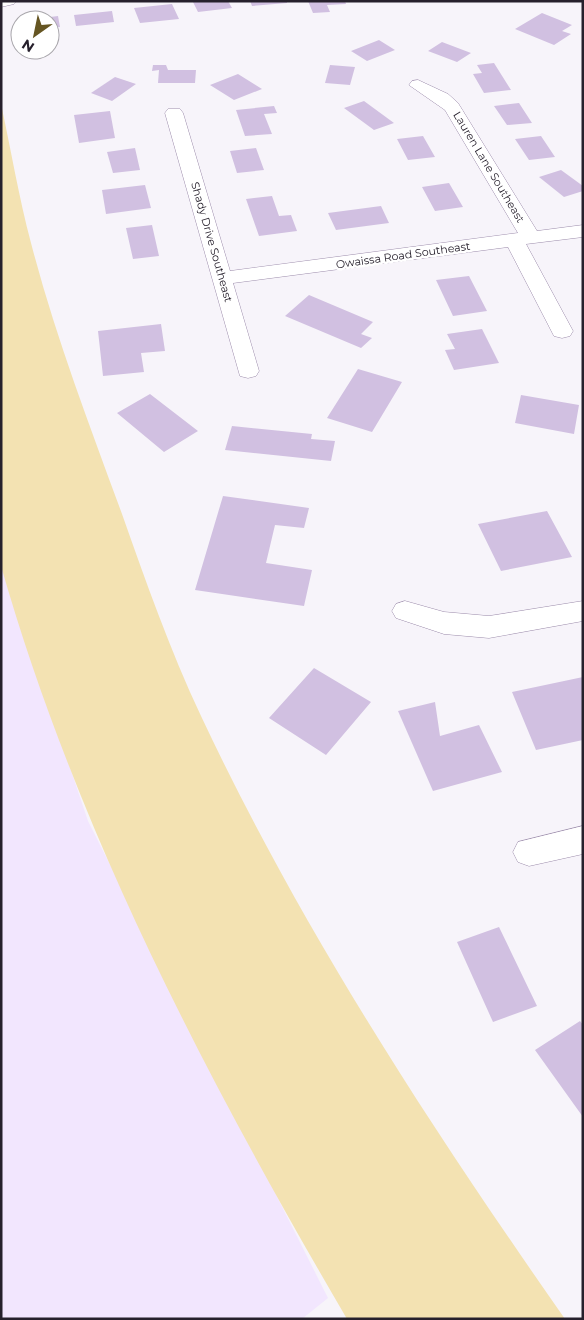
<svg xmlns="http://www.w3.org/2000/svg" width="584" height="1320" font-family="Montserrat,sans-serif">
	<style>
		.built { fill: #f2e6fe }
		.green { fill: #f3e2b2 }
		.building { fill: #d1c0e1 }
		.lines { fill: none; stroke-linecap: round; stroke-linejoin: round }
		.minor-casing { stroke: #9c8cab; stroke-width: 1 }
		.minor { fill: #fff; fill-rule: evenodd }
		.labels { text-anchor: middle; stroke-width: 5; stroke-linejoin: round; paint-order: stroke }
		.far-street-label { font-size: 11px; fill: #26202c; stroke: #fff }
	</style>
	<rect width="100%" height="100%" fill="#f7f4fa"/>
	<path class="built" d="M1 562 88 821 328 1298 302 1319H1Z"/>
	<path class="green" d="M1 104C11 150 19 198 31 243 55 335 89 424 122 514 146 582 170 650 201 716 301 929 430 1126 565 1319H347C208 1081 77 832 1 566Z"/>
	<path class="building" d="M228 1 232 8 198 12 193 2Z
		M250 1H287V3L252 6Z
		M308 1H345L346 4 327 5 330 12 313 13Z
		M172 4 179 19 140 23 134 8Z
		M112 11 114 22 76 26 74 15Z
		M542 13 572 25 562 31 571 34 554 45 515 29Z
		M58 16 60 27 50 28V20H26Z
		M379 40 395 50 367 61 351 51Z
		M442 42 471 53 457 62 428 51Z
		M494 63 511 90 484 93 473 74 482 73 477 65Z
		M153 65H166L168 70H196L195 83H158L159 70 152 71Z
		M330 65 355 67 350 85 325 83Z
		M238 74 262 89 234 100 210 85Z
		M115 77 136 84 112 101 91 93Z
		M364 101 394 123 374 130 344 108Z
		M519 103 532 123 507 125 494 106Z
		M274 106 277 113 264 114 272 134 245 136 236 110Z
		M110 111 115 138 79 143 74 115Z
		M423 136 435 157 408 160 397 139Z
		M541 136 555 157 529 160 515 139Z
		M135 148 140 170 113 173 107 152Z
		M256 148 264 170 237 173 230 151Z
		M561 170 583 186V191L564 197 539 177Z
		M449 183 463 207 435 211 422 187Z
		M145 185 151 208 106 214 102 190Z
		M272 196 279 216 291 215 297 231 259 236 246 199Z
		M381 206 389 223 336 230 328 213Z
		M152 225 159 256 133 259 126 228Z
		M469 276 487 311 453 316 436 280Z
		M309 295 373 322 361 334 372 338 361 348 285 316Z
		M161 324 165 351 141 353 144 372 103 376 98 331Z
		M482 329 499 363 454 370 445 350 455 349 447 334Z
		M358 369 402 382 372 432 327 418Z
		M150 394 198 431 164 452 117 413Z
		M521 395 579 405 574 434 515 423Z
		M232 426 312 434 311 439 335 441 331 461 225 450Z
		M223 496 309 508 304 528 275 525 266 563 312 570 304 606 195 590Z
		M547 511 572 557 501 571 478 524Z
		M314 668 371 702 326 755 269 718Z
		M583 677V740L536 750 512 692Z
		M435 702 440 736 479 725 502 772 433 791 398 711Z
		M499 927 537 1006 493 1022 457 942Z
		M580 1021 583 1025V1117L535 1050Z"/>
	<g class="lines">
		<g class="minor-casing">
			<path id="minor" d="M1 1H17L14 4 1 7Z
				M418 80 448 94 458 103 537 231 583 225V237L526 244 573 331 570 336 562 338 554 336 508 247 233 283 259 371 256 376 248 378 240 376 165 113 168 109H180L183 113 230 271 518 233 445 110 409 85 412 81Z
				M405 601 444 612 489 616 583 601V621L489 638 444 634 396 618 392 611 396 604Z
				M583 826V854L529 866 518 862 513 852 518 842Z"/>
		</g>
		<use href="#minor" class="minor"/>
	</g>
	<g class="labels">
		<g class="far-street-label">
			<text transform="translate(489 167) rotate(59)" y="4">Lauren Lane Southeast</text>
			<text transform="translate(212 242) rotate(74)" y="4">Shady Drive Southeast</text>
			<text transform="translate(403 255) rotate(-8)" y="4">Owaissa Road Southeast</text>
		</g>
	</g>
	<rect width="584" height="1320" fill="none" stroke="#26202c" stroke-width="5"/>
	<g transform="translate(35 35) rotate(213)"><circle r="24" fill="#ffffff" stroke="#a8a6ab"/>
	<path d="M0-4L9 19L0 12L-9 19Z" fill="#655522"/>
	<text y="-8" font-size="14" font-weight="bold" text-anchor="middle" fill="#26202c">N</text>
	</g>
</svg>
